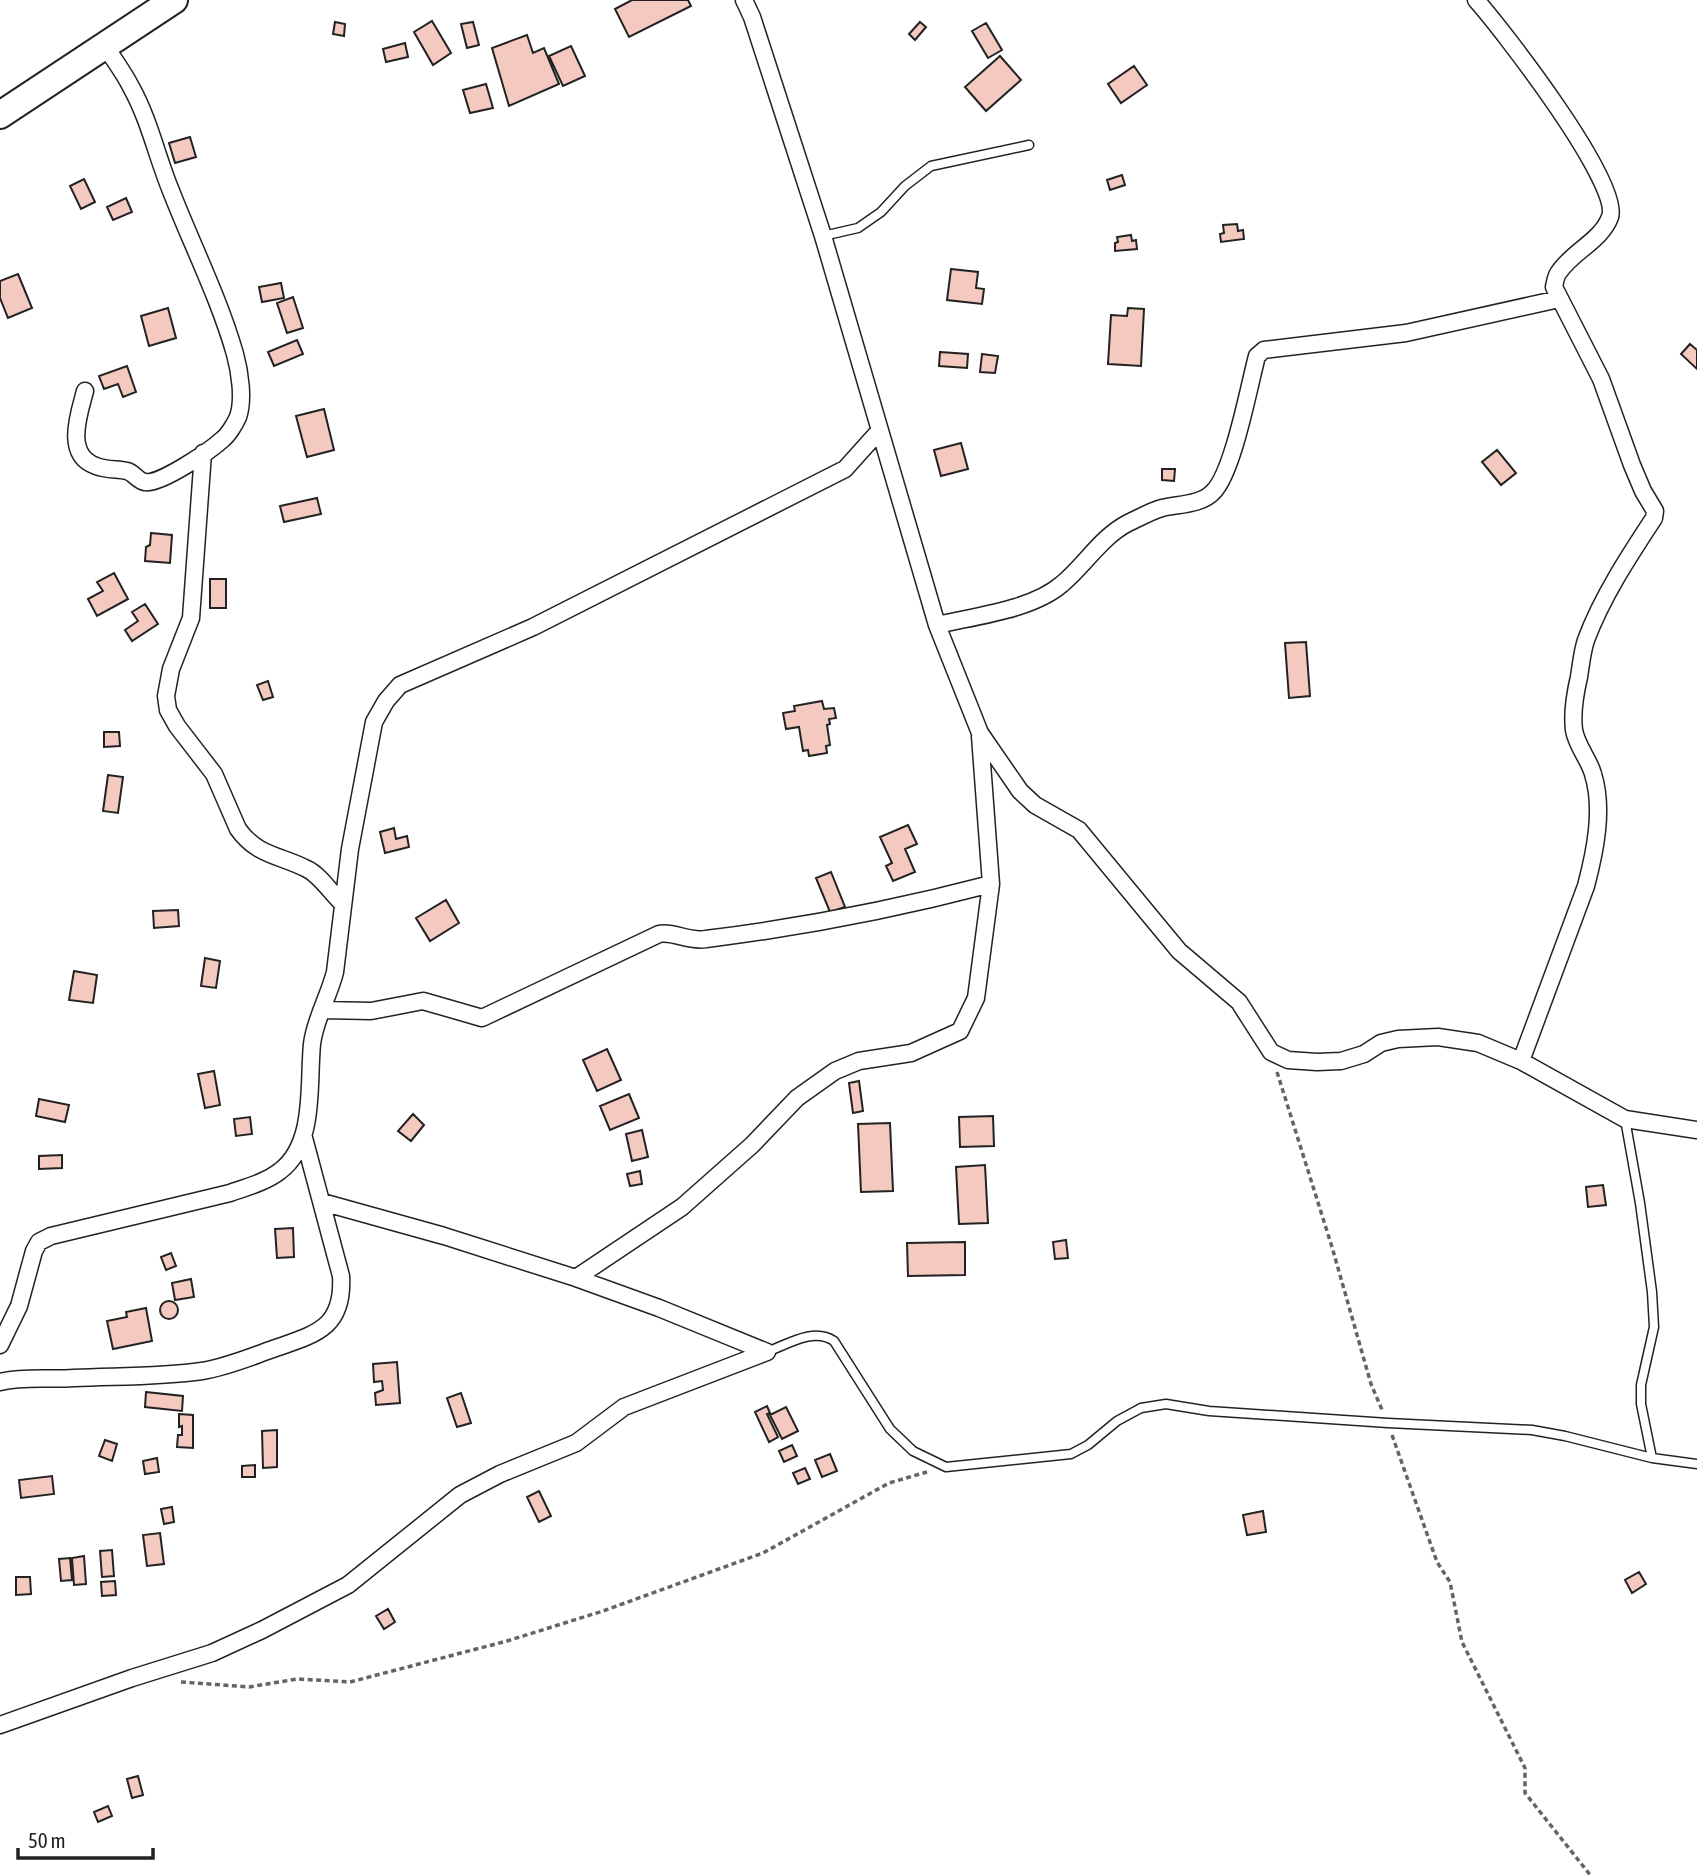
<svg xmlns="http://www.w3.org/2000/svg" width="1697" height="1876" font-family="'Asap Condensed',sans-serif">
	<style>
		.building { fill: #f3c9c0; stroke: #222; stroke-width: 2 }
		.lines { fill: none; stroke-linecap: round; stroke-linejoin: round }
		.service-casing { stroke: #222; stroke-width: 11 }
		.minor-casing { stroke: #222; stroke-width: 19 }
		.primary-casing { stroke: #222; stroke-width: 30 }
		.path { stroke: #646464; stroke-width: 3.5; stroke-dasharray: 5 3.5; stroke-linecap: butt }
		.service { stroke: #fff; stroke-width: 8 }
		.minor { stroke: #fff; stroke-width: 16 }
		.primary { stroke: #fff; stroke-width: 26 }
	</style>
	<rect width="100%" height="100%" fill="#fff"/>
	<path class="building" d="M632 0H688L691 6 629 37 615 9Z
		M432 21 451 53 433 65 414 32Z
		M335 22 345 24 344 36 333 34Z
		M473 22 479 45 467 48 461 24Z
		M920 22 926 27 915 40 909 34Z
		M986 23 1002 50 988 58 972 31Z
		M527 35 533 53 544 48 559 84 509 106 492 48Z
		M405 43 408 57 386 62 383 49Z
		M571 46 585 76 563 86 549 56Z
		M1000 56 1021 80 986 111 965 87Z
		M1134 66 1147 85 1121 103 1108 84Z
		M486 84 493 108 470 113 463 90Z
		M190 137 196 157 175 163 169 143Z
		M1122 175 1125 185 1110 190 1107 180Z
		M84 179 95 202 81 209 70 186Z
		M126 198 132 212 113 220 107 207Z
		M1237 224 1238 231 1243 230 1244 239 1221 242 1220 234 1224 233 1223 225Z
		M1131 235 1132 241 1136 240 1137 249 1115 251V243L1118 242 1117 237Z
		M951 269 978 272 976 288 984 289 982 304 947 300Z
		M18 274 32 308 8 318 0 298V281Z
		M281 283 284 298 262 302 259 287Z
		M293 297 303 328 287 333 277 303Z
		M168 308 176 338 149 346 141 316Z
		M1128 308 1144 309 1141 366 1108 364 1111 315 1127 316Z
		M297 340 303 354 274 366 268 352Z
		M1690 344 1697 350V369L1681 354Z
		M940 352 968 354 967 368 939 366Z
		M982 354 998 356 995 373 980 372Z
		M127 366 136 392 123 397 118 384 104 389 99 376Z
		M324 409 334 450 307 457 296 416Z
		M961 443 968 469 941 476 934 450Z
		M1497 450 1516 473 1501 485 1482 462Z
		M1162 469H1175L1174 481 1162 480Z
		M317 498 321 514 284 522 280 506Z
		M151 533 172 535 170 563 145 561 146 547 150 545Z
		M114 573 128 599 97 616 88 599 103 591 97 582Z
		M210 579H226V608H210Z
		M145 604 158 624 132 641 125 630 138 621 132 612Z
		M1306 642 1310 696 1289 698 1285 643Z
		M268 681 273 697 263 700 257 685Z
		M822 701 824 709 834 708 836 718 829 719 830 724 827 725 830 745 826 746 827 753 809 756 808 750 803 751 799 727 786 729 783 713 795 711 794 706Z
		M104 732H119L120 746 104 747Z
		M108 775 123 777 118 813 103 811Z
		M908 825 917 844 905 849 915 872 893 881 886 866 892 863 880 837Z
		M394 828 396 839 407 836 409 847 385 853 380 832Z
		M831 872 845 907 830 912 816 878Z
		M446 900 459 923 430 941 416 918Z
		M178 910 179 926 154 928 153 911Z
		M205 958 220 961 216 988 201 986Z
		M74 971 97 975 93 1003 69 1000Z
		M607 1049 621 1080 597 1091 583 1060Z
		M214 1071 220 1105 205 1108 198 1074Z
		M859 1081 863 1111 853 1113 849 1083Z
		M629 1094 639 1118 610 1130 600 1106Z
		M39 1099 69 1105 65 1122 36 1116Z
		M413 1114 424 1125 411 1141 398 1131Z
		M993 1116 994 1146 960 1147 959 1117Z
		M250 1117 252 1134 236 1136 234 1119Z
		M890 1123 893 1191 861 1192 858 1124Z
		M642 1130 648 1157 632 1161 626 1134Z
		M62 1155V1168L39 1169V1156Z
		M985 1165 988 1223 959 1224 956 1167Z
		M640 1171 642 1184 630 1186 627 1174Z
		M1603 1185 1606 1205 1588 1207 1586 1187Z
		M293 1228 294 1257 277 1258 275 1229Z
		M1066 1240 1068 1258 1055 1259 1053 1242Z
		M965 1242V1275L908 1276 907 1243Z
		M171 1253 176 1266 166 1270 161 1257Z
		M191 1279 194 1297 175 1300 172 1283Z
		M160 1310a9 9 0 1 1 18 0a9 9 0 1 1-18 0Z
		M146 1308 152 1341 113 1349 107 1321 127 1317 126 1312Z
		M397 1362 400 1403 376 1405 375 1393 383 1390 382 1381 374 1382 373 1364Z
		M146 1392 183 1396 182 1411 145 1407Z
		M461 1393 471 1423 457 1427 447 1398Z
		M767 1406 770 1413 767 1414 778 1437 769 1442 755 1412Z
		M786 1407 798 1431 782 1439 770 1415Z
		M179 1414 193 1415V1448L177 1447 178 1435H182V1426L179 1427Z
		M277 1430V1467L263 1468 262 1431Z
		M105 1440 117 1444 112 1461 99 1456Z
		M792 1445 797 1456 784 1462 779 1451Z
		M830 1454 837 1471 822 1477 815 1460Z
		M157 1458 159 1472 145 1474 143 1461Z
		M255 1465V1477H242V1466Z
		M805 1468 810 1479 798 1484 793 1473Z
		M52 1476 54 1494 21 1498 19 1480Z
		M539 1491 551 1516 539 1522 527 1497Z
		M172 1507 174 1522 164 1524 161 1509Z
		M1263 1511 1266 1532 1247 1535 1243 1515Z
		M160 1533 164 1564 147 1566 143 1535Z
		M112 1550 114 1576 102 1577 100 1551Z
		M84 1556 86 1584 74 1585 72 1558Z
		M70 1558 72 1580 61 1581 59 1559Z
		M1639 1572 1646 1584 1632 1593 1625 1580Z
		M16 1577H30L31 1594 16 1595Z
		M115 1581 116 1595 102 1596 101 1582Z
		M388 1609 395 1622 384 1629 376 1616Z
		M138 1776 143 1795 132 1798 127 1779Z
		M108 1806 112 1816 98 1822 94 1812Z"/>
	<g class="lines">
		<g class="service-casing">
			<path id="service" d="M823 236 858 228 881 212 905 186 931 166 1029 145
				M1625 1119 1640 1203 1652 1292 1654 1327 1641 1385V1404L1652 1458
				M767 1352C788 1344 814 1327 834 1341L890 1429 913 1451 946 1467 1071 1454 1088 1445 1117 1421 1141 1408 1166 1404 1209 1411 1388 1423 1532 1430 1565 1436 1652 1458 1697 1464"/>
		</g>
		<g class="minor-casing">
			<path id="minor" d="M744 0 752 17 823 236 937 625 980 733 1020 791 1035 805 1079 830 1179 951 1239 1002 1271 1052 1288 1060 1317 1062 1341 1061 1364 1054 1381 1043 1398 1039 1438 1037 1478 1043 1521 1061 1625 1119 1697 1130
				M1476 0C1502 29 1622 184 1610 217 1601 241 1573 251 1559 272 1556 275 1555 282 1554 287L1601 379 1632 465 1643 491 1655 511 1654 518C1629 556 1602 597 1586 640 1582 652 1581 665 1579 677 1575 694 1572 714 1574 730 1577 747 1589 759 1593 774 1604 809 1595 852 1586 886L1521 1061
				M85 391C79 414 64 455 96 466 106 470 117 469 127 471 134 473 138 481 145 482 160 485 211 450 223 439 228 435 235 424 238 417 244 400 240 372 235 354 219 298 192 245 171 191 157 157 149 119 131 87 124 73 114 60 106 47
				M203 453 191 618 171 669 166 696 168 710 177 726 214 774 238 829C257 856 280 855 307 869 320 875 331 893 342 903
				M937 625C975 616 1032 610 1062 584 1085 565 1101 537 1128 523 1139 518 1151 511 1162 508 1178 504 1201 505 1213 492 1233 473 1249 386 1257 356L1264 350 1406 333 1559 299
				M323 1010 371 1011 423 1001 482 1018 659 934C674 931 688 942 706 939 803 927 896 909 991 884
				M322 1202 444 1236 576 1278 659 1308 767 1352
				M576 1278 682 1207 752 1145 797 1098 835 1071 859 1061 911 1053 960 1031 976 998 991 884 980 736
				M0 1345 19 1306 34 1251 39 1242 51 1236 230 1193C247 1187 266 1182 280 1171 316 1144 308 1084 312 1044 315 1019 329 996 335 972L350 849 374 722 386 701 400 685 533 627 845 469 880 430
				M0 1382C25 1376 49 1380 74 1378 117 1376 160 1377 202 1371 227 1367 250 1357 273 1349 316 1334 344 1328 341 1276L304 1138
				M0 1725 132 1678 212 1653 262 1630 348 1585 460 1495 500 1474 576 1443 624 1407 767 1352"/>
		</g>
		<g class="primary-casing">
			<path id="primary" d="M0 115 174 0"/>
		</g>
		<path class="path" d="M1277 1072 1332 1247 1371 1384 1383 1412
			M1392 1435 1437 1562 1450 1582 1462 1642 1525 1768V1793L1591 1876
			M181 1682 249 1687 297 1679 350 1682 507 1641 603 1611 763 1553 889 1483 927 1472"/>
		<use href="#service" class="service"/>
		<use href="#minor" class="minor"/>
		<use href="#primary" class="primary"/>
	</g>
	<path d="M18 1848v10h135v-10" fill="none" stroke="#222222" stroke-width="3.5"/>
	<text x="28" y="1848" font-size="21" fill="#222222" stroke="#ffffff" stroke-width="5" paint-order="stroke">50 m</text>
</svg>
